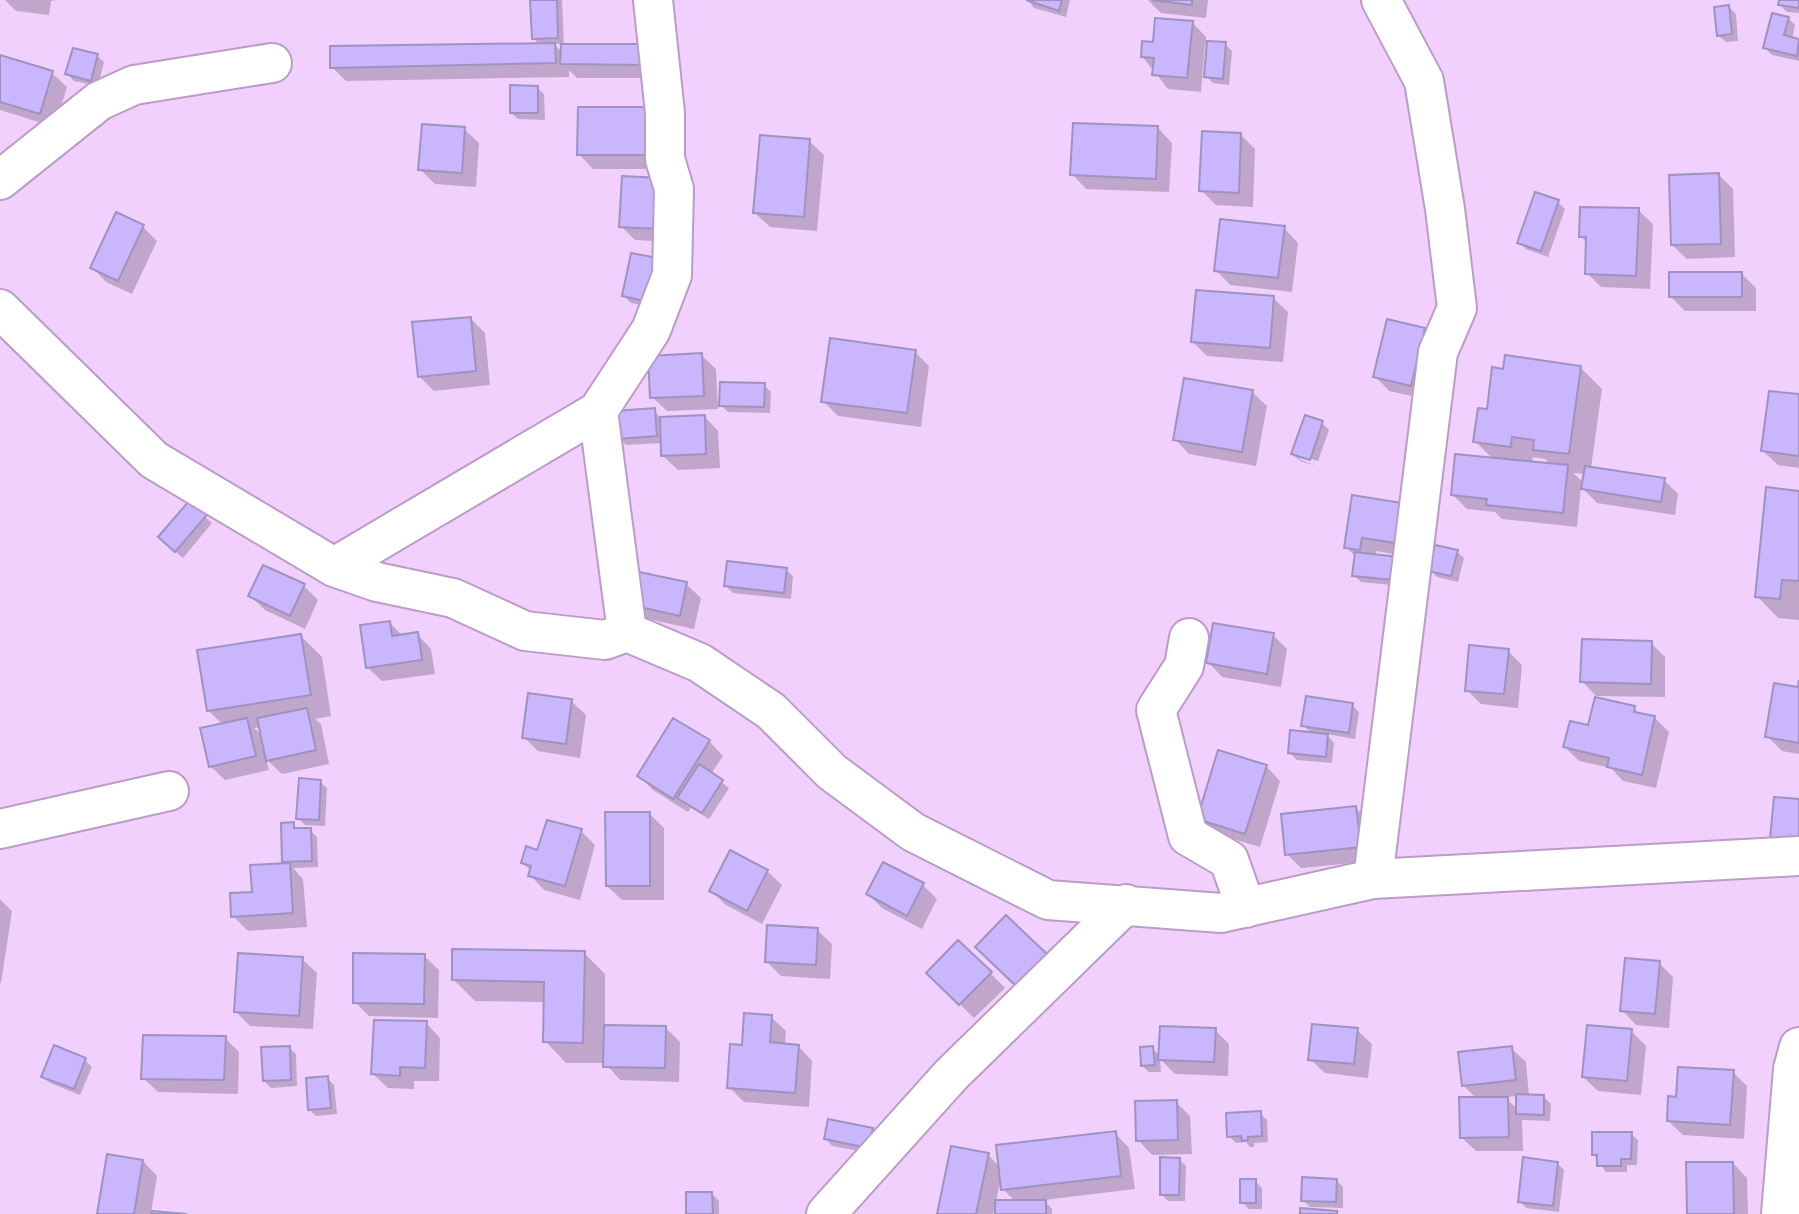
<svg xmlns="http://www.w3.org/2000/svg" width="1799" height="1214" font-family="'Work Sans',sans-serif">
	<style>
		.shadow { fill: #0003; fill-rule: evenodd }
		.building { fill: #cab6fc; stroke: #9e92c1; stroke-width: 2 }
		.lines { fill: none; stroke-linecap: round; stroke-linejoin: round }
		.street-casing { stroke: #bb9cc7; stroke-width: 42 }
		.street { stroke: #fff; stroke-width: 38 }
	</style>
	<rect width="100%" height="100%" fill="#f1d0fd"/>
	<path class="shadow" d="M5 0H57L51 1 49 15 16 11Z
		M532 0H562L564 46H643L657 78H577L569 70V77L346 81 332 67 540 45 533 38ZM554 44H563V53Z
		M1028 0H1070L1066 17 1034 8Z
		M1148 0H1208L1206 18 1161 13Z
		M1781 0H1799V13L1787 12 1780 5Z
		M1729 7 1736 14 1738 41 1726 42 1719 36Z
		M1788 18 1795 25 1792 39 1799 40V61L1772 55 1765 48Z
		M1192 22 1206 37V42L1225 44 1232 51 1229 85 1213 83 1206 76 1209 44H1205L1201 92 1168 89 1142 56 1154 44Z
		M97 56 104 62 98 86 74 81 67 74Z
		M0 57 52 73 67 87 55 127 0 110Z
		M537 88 544 94 545 120 518 119 511 113Z
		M644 109 659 124 658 169H593L579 154Z
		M1158 128 1172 143 1169 192 1086 189 1072 174Z
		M464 129 479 143 476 187 435 184 420 169Z
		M1240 134 1255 149 1253 207 1216 205 1201 190Z
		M809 141 824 155 817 231 770 227 755 213Z
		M1719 175 1733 189 1735 257 1687 259 1672 245Z
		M624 178 672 242 635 240 621 226Z
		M1558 202 1565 209 1548 257 1526 249 1519 242Z
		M1638 210 1653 224 1650 289 1601 287 1587 273 1588 244 1581 236Z
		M143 227 157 241 132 294 106 282 92 267Z
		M1284 228 1298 243 1292 292 1230 285 1216 270Z
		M633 255 655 308 631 303 624 296Z
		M1742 274 1756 288V311H1685L1671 297Z
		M1273 298 1288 312 1283 362 1207 356 1193 342Z
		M471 319 485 333 490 385 434 391 419 376Z
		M1424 330 1438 344 1425 399 1389 391 1375 376Z
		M915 352 929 366 921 427 838 416 823 401Z
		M701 355 716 369 718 409 667 411 652 397Z
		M1580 367 1602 389 1591 468 1664 480 1678 494 1675 515 1597 503 1581 487 1577 527 1502 519 1495 512 1467 509 1453 495 1493 459 1475 441 1505 371ZM1533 457 1545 459 1551 465 1532 463ZM1573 473 1585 474 1584 483Z
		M764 385 771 392 770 413 728 412 721 405Z
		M1252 392 1267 406 1256 466 1189 454 1175 439Z
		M1799 396V468L1778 465 1763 451Z
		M654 410 661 419 704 416 718 431 720 468 678 470 663 456 662 443 626 445 619 438Z
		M1322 423 1329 430 1318 461 1299 455V459L1316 466 1300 461 1293 454Z
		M1799 493V620L1778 618 1757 596Z
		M1353 497 1416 558 1376 551 1375 556 1401 586 1361 582 1354 575 1356 557 1346 547Z
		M205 517 212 523 183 558 167 544Z
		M1457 552 1464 558 1458 582 1437 577 1430 570Z
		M786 570 793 576 791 599 733 593 726 586Z
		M686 584 701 598 694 629 648 619 633 605Z
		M304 586 318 600 305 629 265 610 250 596Z
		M389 622 403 636 417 634 431 649 435 674 382 681 367 667Z
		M1273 635 1287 649 1281 687 1222 677 1208 662Z
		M301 636 322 657 331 716 315 719 321 724 329 764 282 774 266 759 269 770 225 780 210 766 223 725 208 710ZM261 727 263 736 254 728Z
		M1651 643 1665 657V697L1596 696 1582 681Z
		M1508 651 1522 665 1518 708 1481 704 1467 690Z
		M1799 689V754L1782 751 1767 736Z
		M571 701 586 715 580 758 538 751 524 737Z
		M1352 705 1359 712 1355 739 1326 734 1334 743 1332 763 1297 760 1290 753 1312 734 1303 725Z
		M1634 708 1641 715 1655 718 1669 732 1656 788 1623 781 1611 768 1579 761 1565 747 1590 727Z
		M709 741 723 756 711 774 729 788 709 819 691 808 688 812 653 790 639 776Z
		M1266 766 1280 781 1260 847 1213 833 1199 818Z
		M320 782 327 788 325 826 305 825 298 818Z
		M1356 808 1370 823 1374 861 1301 868 1287 854Z
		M649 813 664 828V900H622L607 886Z
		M293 824 299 830H310L317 837 318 867 293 868 303 879 307 927 248 931 233 916 286 865 283 862Z
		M581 831 595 845 580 900 544 890 530 875 531 871 523 863Z
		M767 871 782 885 762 924 726 905 711 891Z
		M923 885 937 899 922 929 882 908 868 894Z
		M0 899 12 911 1 983H0Z
		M817 930 832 944 830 979 781 976 767 962Z
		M959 942 1005 988 974 1018 928 973Z
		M584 953 605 974V1027L666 1028 680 1042 679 1082 620 1080 605 1063H566L545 1041V1002L475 1001 453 979Z
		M424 956 439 970 438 1018 369 1016 355 1002Z
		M302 959 317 973 313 1029 250 1026 236 1012Z
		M1659 963 1673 977 1669 1028 1636 1025 1622 1010Z
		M771 1017 786 1031 785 1045 798 1046 812 1061 809 1107 744 1102 729 1087 743 1047Z
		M426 1023 440 1038 439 1081H414V1089L388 1088 373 1074Z
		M1215 1030 1229 1044 1228 1076 1175 1074 1160 1059 1161 1072H1149L1142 1066 1152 1048 1160 1056Z
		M1357 1030 1372 1044 1368 1078 1325 1073 1310 1059Z
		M1631 1031 1646 1046 1641 1095 1598 1091 1583 1077Z
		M225 1038 239 1052 238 1094 158 1092 143 1078Z
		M289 1048 296 1054 297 1086 271 1088 264 1081Z
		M1511 1048 1526 1062 1529 1096 1544 1097 1551 1104 1550 1121 1522 1120 1523 1151H1476L1461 1137 1477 1099 1464 1086ZM1518 1096 1517 1109 1505 1097Z
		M85 1060 92 1067 80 1095 50 1083 43 1077Z
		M1733 1072 1747 1086 1744 1139 1683 1135 1668 1121 1678 1098Z
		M327 1078 334 1085 337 1114 316 1116 309 1109Z
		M1176 1102 1190 1116 1192 1154 1152 1155 1138 1140Z
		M1260 1113 1267 1120 1268 1142 1254 1143V1147H1250L1246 1142 1236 1143 1229 1136Z
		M872 1130 879 1137 875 1154 832 1146 826 1139Z
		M1115 1133 1129 1148 1135 1189 1044 1200 1052 1209V1214H997L995 1205 993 1214H938L988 1155 1000 1167ZM1001 1177 1003 1189 1016 1202H996Z
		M1631 1134 1638 1140 1637 1165H1627V1172H1606L1593 1154Z
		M1179 1159 1186 1166 1185 1201H1168L1161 1194Z
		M143 1161 157 1176 151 1213 166 1214H98Z
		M1557 1163 1564 1170 1559 1212 1526 1208 1520 1201Z
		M1733 1163 1747 1178 1748 1214H1689Z
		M1336 1180 1343 1187V1208L1310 1207 1303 1200Z
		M1255 1181 1262 1188V1209H1249L1242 1202Z
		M712 1194 719 1201V1214H688Z"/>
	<path class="building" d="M530 0H557L558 38 532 39Z
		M1026 0H1062L1059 11Z
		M1152 0H1192V5Z
		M1779 0H1799V8L1778 5Z
		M1729 5 1732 34 1717 36 1714 7Z
		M1772 13 1789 17 1784 35 1799 39 1797 56 1763 48Z
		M1155 18 1193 21 1187 78 1152 75 1154 58 1141 57 1142 41 1153 42Z
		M1207 41 1226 42 1223 79 1204 77Z
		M555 43 556 63 330 68V46Z
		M561 44H644L643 65 560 64Z
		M73 48 98 54 91 81 65 74Z
		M0 55 53 71 40 114 0 102Z
		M510 85 538 86V113H510Z
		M578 107H645V155H577Z
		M1073 123 1158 126 1156 179 1070 175Z
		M422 124 465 127 462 173 418 170Z
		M1202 131 1241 133 1239 193 1199 191Z
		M760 135 810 139 804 217 753 213Z
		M1719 173 1721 244 1671 245 1669 175Z
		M622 176 661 178 659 229 619 227Z
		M1535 192 1559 200 1541 251 1517 243Z
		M1580 207 1639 208 1636 276 1585 274 1586 237H1579Z
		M116 212 144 225 118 281 90 268Z
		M1220 219 1285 226 1278 278 1214 271Z
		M631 253 658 258 649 302 622 296Z
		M1669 272H1742V297H1669Z
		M1196 290 1274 296 1270 348 1191 342Z
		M471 317 476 371 418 377 412 322Z
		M1387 319 1425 328 1411 386 1373 377Z
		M830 338 916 350 907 413 821 402Z
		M702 353 704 396 650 398 648 356Z
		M1505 355 1581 366 1569 454 1533 450 1534 440 1512 437 1511 447 1473 442 1478 408 1487 409 1492 367 1503 369Z
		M1184 378 1253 390 1242 452 1173 440Z
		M720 382 765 383 764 407 719 406Z
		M1769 391 1799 394V456L1761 451Z
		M655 408 657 436 617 439 615 411Z
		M705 415 706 454 661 456 660 417Z
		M1305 415 1323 421 1310 460 1291 454Z
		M1455 454 1568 465 1563 513 1486 505 1487 499 1451 495Z
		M1585 466 1665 478 1661 502 1581 489Z
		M1766 487 1799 491V581L1782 580 1780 599 1755 597Z
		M1352 495 1409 504 1402 544 1362 538 1360 550 1344 548Z
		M189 501 207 515 175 552 158 537Z
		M1435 545 1458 550 1451 576 1428 571Z
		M1355 552 1398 557 1395 580 1352 576Z
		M727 561 787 568 784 593 724 586Z
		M263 565 305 584 290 616 248 596Z
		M639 572 687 582 680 616 631 605Z
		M390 621 392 636 418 632 422 660 366 668 360 625Z
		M1213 623 1274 633 1267 674 1206 663Z
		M301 634 311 695 207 711 197 650Z
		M1582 639 1652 641 1651 684 1580 682Z
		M1469 645 1509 649 1504 694 1465 691Z
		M1799 680V743L1765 737 1774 683 1798 687Z
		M528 693 572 699 566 744 522 738Z
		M1306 696 1353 703 1349 733 1301 726Z
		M1595 697 1635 706 1634 712 1655 716 1642 775 1607 767 1609 758 1563 747 1570 721 1588 725Z
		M307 708 316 750 266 761 257 718Z
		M247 718 256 756 209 767 200 728Z
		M673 718 710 740 673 799 637 776Z
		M1290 730 1328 734 1326 757 1288 753Z
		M1218 750 1267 765 1245 834 1197 819Z
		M699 764 723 780 702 813 677 798Z
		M299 778 321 780 319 820 296 819Z
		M1774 797 1799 799V842L1770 839Z
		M1356 806 1361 847 1285 855 1281 814Z
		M605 812H650V886H606Z
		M547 820 582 829 565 886 528 876 531 866 521 863 526 846 537 850Z
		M294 822V828H311L312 861 282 862 281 823Z
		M730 850 768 870 747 911 709 891Z
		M883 862 924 883 907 916 866 894Z
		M290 863 293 913 231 917 230 893 252 892 250 865Z
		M1006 915 1047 954 1016 986 975 947Z
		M767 925 818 928 816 965 765 962Z
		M958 940 992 972 959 1005 926 973Z
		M452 949 585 951 583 1043 543 1042 544 982 452 980Z
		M238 953 303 957 299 1016 234 1012Z
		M353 953 425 954 424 1004 353 1003Z
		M1625 958 1660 961 1655 1014 1620 1011Z
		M744 1013 772 1015 770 1042 799 1045 795 1093 727 1088 730 1044 742 1045Z
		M374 1020 427 1021 425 1068 400 1067V1076L371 1074Z
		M1312 1024 1358 1028 1354 1064 1308 1060Z
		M604 1025 666 1026 665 1068 603 1067Z
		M1587 1025 1632 1029 1627 1081 1582 1077Z
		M1160 1026 1216 1028 1214 1062 1158 1060Z
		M143 1035 226 1036 224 1080 141 1079Z
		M54 1045 86 1058 74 1089 41 1077Z
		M290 1046 291 1080 263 1081 261 1047Z
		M1153 1046 1155 1065 1141 1066 1140 1047Z
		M1512 1046 1516 1080 1462 1086 1458 1052Z
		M1678 1067 1734 1070 1730 1125 1667 1121 1668 1096 1676 1097Z
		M328 1076 331 1108 308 1110 306 1078Z
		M1516 1094 1544 1095V1115L1516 1114Z
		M1459 1097H1508L1509 1137 1460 1138Z
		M1177 1100 1178 1140 1136 1141 1135 1101Z
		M1261 1111 1262 1136 1248 1137V1140L1242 1141 1241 1136 1227 1137 1226 1113Z
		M828 1119 873 1128 868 1148 824 1139Z
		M1116 1131 1121 1176 1001 1190 996 1145Z
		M1592 1132H1632L1631 1159H1621V1166H1597V1155H1592Z
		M951 1146 989 1153 976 1214H937Z
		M107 1154 143 1160 134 1214H97Z
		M1160 1157 1180 1158 1179 1195H1160Z
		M1523 1157 1558 1162 1553 1206 1518 1202Z
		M1686 1162H1733L1734 1214H1687Z
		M1302 1177 1337 1179 1336 1202 1301 1201Z
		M1240 1179H1256V1203H1240Z
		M686 1192H712L713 1214H686Z
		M995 1200H1046V1214H995Z
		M1300 1208 1337 1211V1214H1300Z
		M152 1211 187 1214H151Z"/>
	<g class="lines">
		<g class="street-casing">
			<path id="street" d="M0 180 99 101 134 85 272 63
				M0 309 154 460 334 567 377 582 453 598 525 631 605 640 627 632 700 663 771 711 832 772 913 832 1048 900 1221 913 1373 879 1799 856
				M598 411 627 632
				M334 567 598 411 651 330 672 275 674 189 665 159V113L653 0
				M1189 638 1184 666 1156 710 1188 836 1229 860 1246 908
				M0 829 169 791
				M1373 879 1438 352 1457 308 1445 209 1424 81 1381 0
				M826 1214 951 1075 1126 904
				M1781 1214 1793 1069 1799 1047"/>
		</g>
		<use href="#street" class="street"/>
	</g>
</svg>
